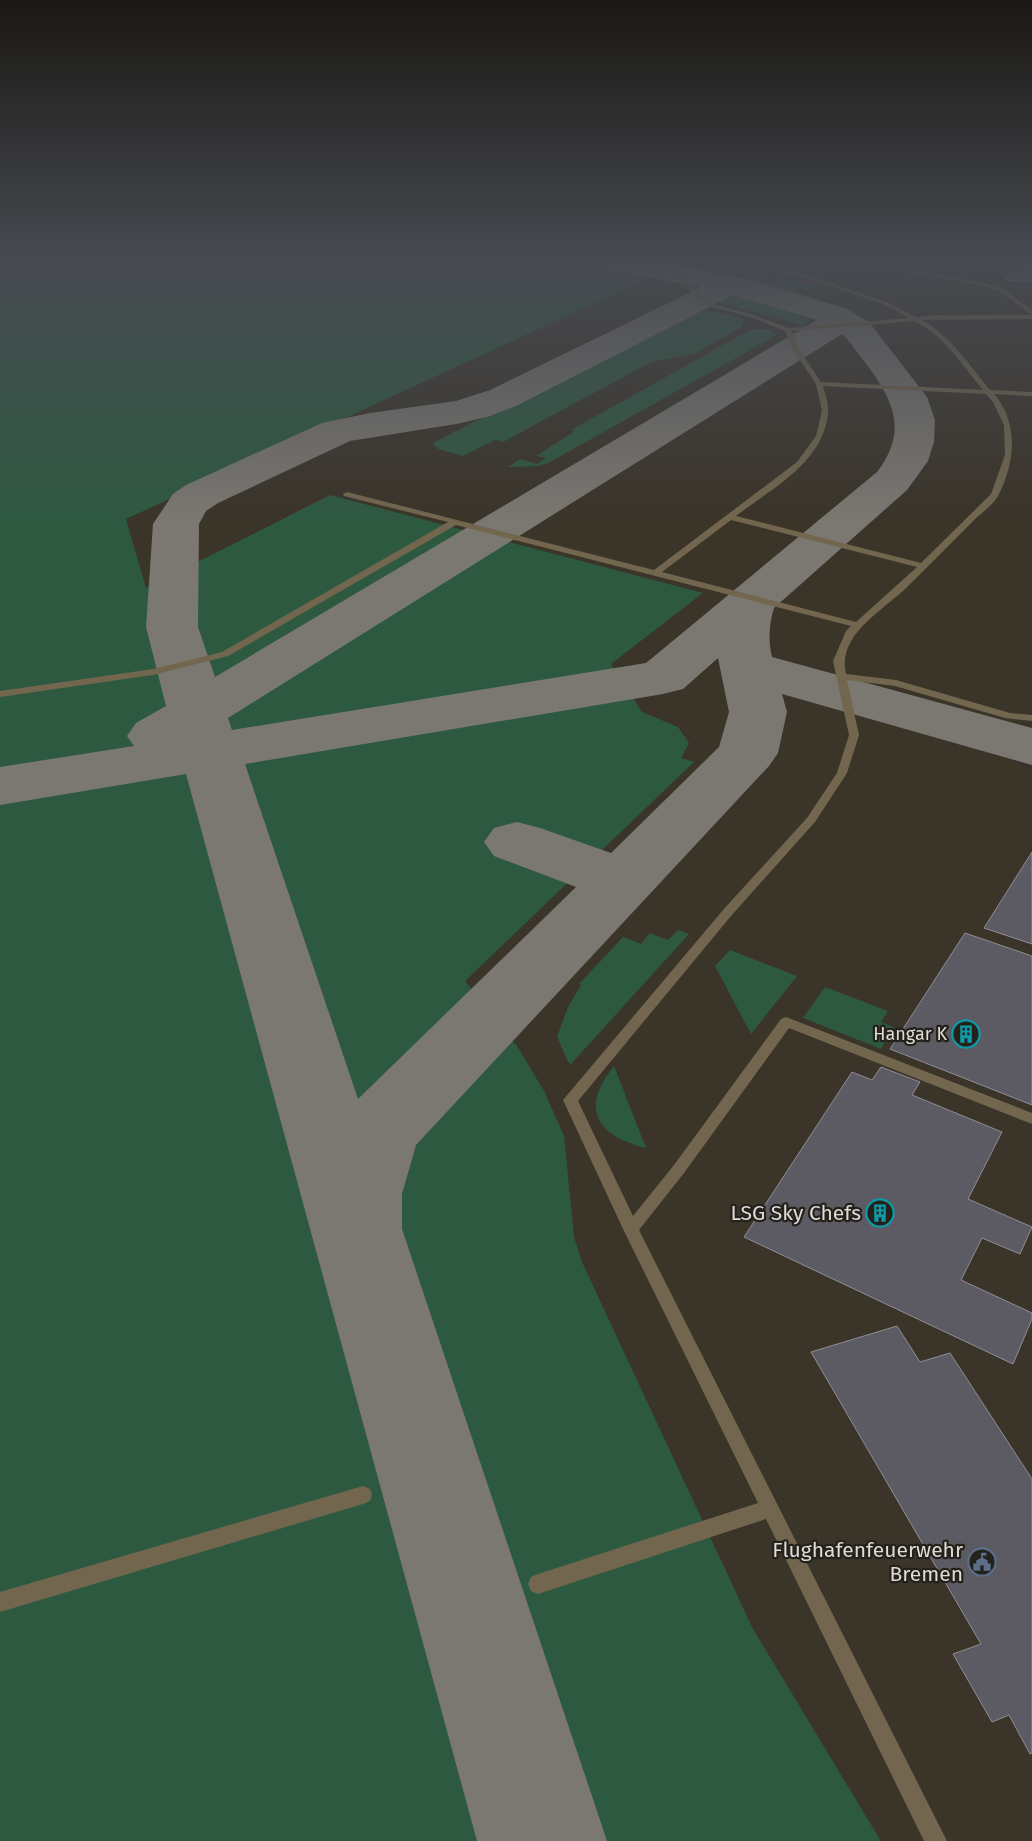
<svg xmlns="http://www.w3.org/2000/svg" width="1032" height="1841" font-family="'Fira Sans',sans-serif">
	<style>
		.built { fill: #3a3429 }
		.education { fill: #3f2d36 }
		.green { fill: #2e5941 }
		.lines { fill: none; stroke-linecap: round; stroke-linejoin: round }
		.taxiway { fill: #7b7872; fill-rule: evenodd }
		.building { fill: #5c5b63; stroke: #8f8e97 }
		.minor { fill: #72674e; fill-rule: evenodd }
		.labels { text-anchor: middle; stroke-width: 4.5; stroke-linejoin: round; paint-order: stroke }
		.poi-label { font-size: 18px; fill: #dedcd8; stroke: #25221b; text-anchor: end }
		.near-poi-label { font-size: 21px; fill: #dedcd8; stroke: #25221b; text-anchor: end }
	</style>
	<rect width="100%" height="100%" fill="#2f2b25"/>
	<path class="built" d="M0 263H1032V1841H0Z"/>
	<path class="education" d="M1032 739V768L1013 762Z"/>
	<path class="green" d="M0 263H653L651 277 126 519 146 588 330 495 703 593 611 664 642 712 678 727 689 743 681 758 694 762 465 981 519 1049 545 1093 564 1136 574 1237 582 1262 753 1629 881 1841H0Z
		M742 278H752L778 283 790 280 817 286 808 291 801 290 797 292Z
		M726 294 774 306 807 318 809 322 803 325 712 301Z
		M704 311 730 314 743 319 744 322 741 327 696 353 651 362 503 442 495 440 463 456 438 449 433 443 689 312Z
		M752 329H769L777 335 550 462 538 466 508 467 520 459 537 464 546 458 536 456 575 431 571 430Z
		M678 930 689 934 571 1064 568 1062 557 1037 568 1007 581 985 579 984 623 937 641 944 650 933 668 940Z
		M730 950 797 976 751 1034 715 966Z
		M825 987 888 1011 881 1022 894 1027 881 1049 803 1018Z
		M614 1066 646 1148C597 1136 579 1109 614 1066Z"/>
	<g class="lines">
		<path class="taxiway" d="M604 263H673L765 284 845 308 869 322 927 397 935 420 934 442 928 461 907 490 774 608C769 624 768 640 772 657L1032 728V765L782 694 787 712 778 753 769 766 416 1145 402 1194V1229L607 1841H477L186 774 0 805V767L134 746 127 736 136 723 166 706 146 627 153 524 173 494 186 485 322 423 370 413 456 401 490 390 701 287 618 272 608 269ZM733 295 817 320 215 677 198 627 199 524 206 511 218 503 350 441 456 424 487 417 516 406ZM842 334 845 336C877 380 919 418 877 472L646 663 232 730 228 718ZM718 658 729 712 719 747 611 853 540 828 517 822 494 828 484 842 494 856 576 887 358 1099 245 764 663 694 683 689Z"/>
	</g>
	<path class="building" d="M889 263H945L936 270Z
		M980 263H1032V282L1004 280 1016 270 977 265Z
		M1032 852V944L984 928Z
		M965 933 1032 956V1105L890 1049Z
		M881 1067 920 1082 912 1095 1002 1132 968 1199 1032 1227 1020 1254 982 1238 961 1280 1032 1313V1319L1013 1364 744 1237 852 1072 872 1080Z
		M897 1326 920 1362 950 1353 1032 1479V1753L1030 1754 1009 1715 992 1722 953 1654 981 1644 811 1352Z"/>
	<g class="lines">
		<path class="minor" d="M664 263H669L704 298 713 304 754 315 789 328 909 318 883 304 804 277 743 263H753L807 275 887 302 916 317 938 315H1032V319L922 320C950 335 970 366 990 390L1032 392V396L994 394C1019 423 1015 462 999 494 995 503 983 512 975 519 952 542 929 566 905 589 881 612 837 635 846 674L896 680 1010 713 1032 715V721L1005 718 895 686 847 680 859 735 847 773 815 822 731 916 578 1101 633 1216 674 1165 781 1019 786 1017 1032 1113V1124L789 1028 684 1173 639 1230 947 1841H924L766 1519 538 1594 531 1591 528 1584 531 1577 538 1574 758 1503 623 1229 563 1100 723 910 807 818 837 773 849 735 833 661 846 631 851 626 456 525 228 656 153 675 0 697V691L153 669 222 652 448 522 344 496 343 494 347 492 654 570 797 462 816 436 822 411 816 384 792 348 785 331 750 317 709 306 700 300ZM915 321C943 336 963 365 983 390L821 382 798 348 792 331ZM823 386 986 394 993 402 1004 425 1005 455 991 494 921 563 736 516C771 489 824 462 828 413 829 404 825 394 823 386ZM731 520 917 567 856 622 662 572Z
			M875 263 987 284 1003 289 1032 310V315L999 291 984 286 868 264Z
			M363 1486 370 1489 372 1495 370 1501 363 1504 0 1612V1592Z"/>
	</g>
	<linearGradient id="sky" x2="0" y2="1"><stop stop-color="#1a1814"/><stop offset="0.5" stop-color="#474a51"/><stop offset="1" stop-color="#474a51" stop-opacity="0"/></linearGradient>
	<rect width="1032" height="521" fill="url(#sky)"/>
	<defs>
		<g id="building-ring" transform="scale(1.4375)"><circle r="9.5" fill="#25221b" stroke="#0f9aa8" stroke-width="1.5"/><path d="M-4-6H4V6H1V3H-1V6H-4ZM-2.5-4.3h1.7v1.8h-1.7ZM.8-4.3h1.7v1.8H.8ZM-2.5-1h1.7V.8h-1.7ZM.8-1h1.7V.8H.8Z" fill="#0f9aa8"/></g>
		<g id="civic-ring" transform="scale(1.4375)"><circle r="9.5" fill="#25221b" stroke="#5c6f8a" stroke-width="1.5"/><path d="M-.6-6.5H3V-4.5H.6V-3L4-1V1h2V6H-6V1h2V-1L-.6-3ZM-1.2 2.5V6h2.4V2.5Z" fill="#5c6f8a"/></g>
	</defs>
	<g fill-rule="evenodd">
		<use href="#building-ring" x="966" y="1034"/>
		<use href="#building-ring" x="880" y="1213"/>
		<use href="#civic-ring" x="982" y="1562"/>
	</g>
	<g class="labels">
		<g class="poi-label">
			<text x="947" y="1040">Hangar K</text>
		</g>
		<g class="near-poi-label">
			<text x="861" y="1220">LSG Sky Chefs</text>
			<text x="963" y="1557">Flughafenfeuerwehr<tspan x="963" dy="24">Bremen</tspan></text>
		</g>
	</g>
</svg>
